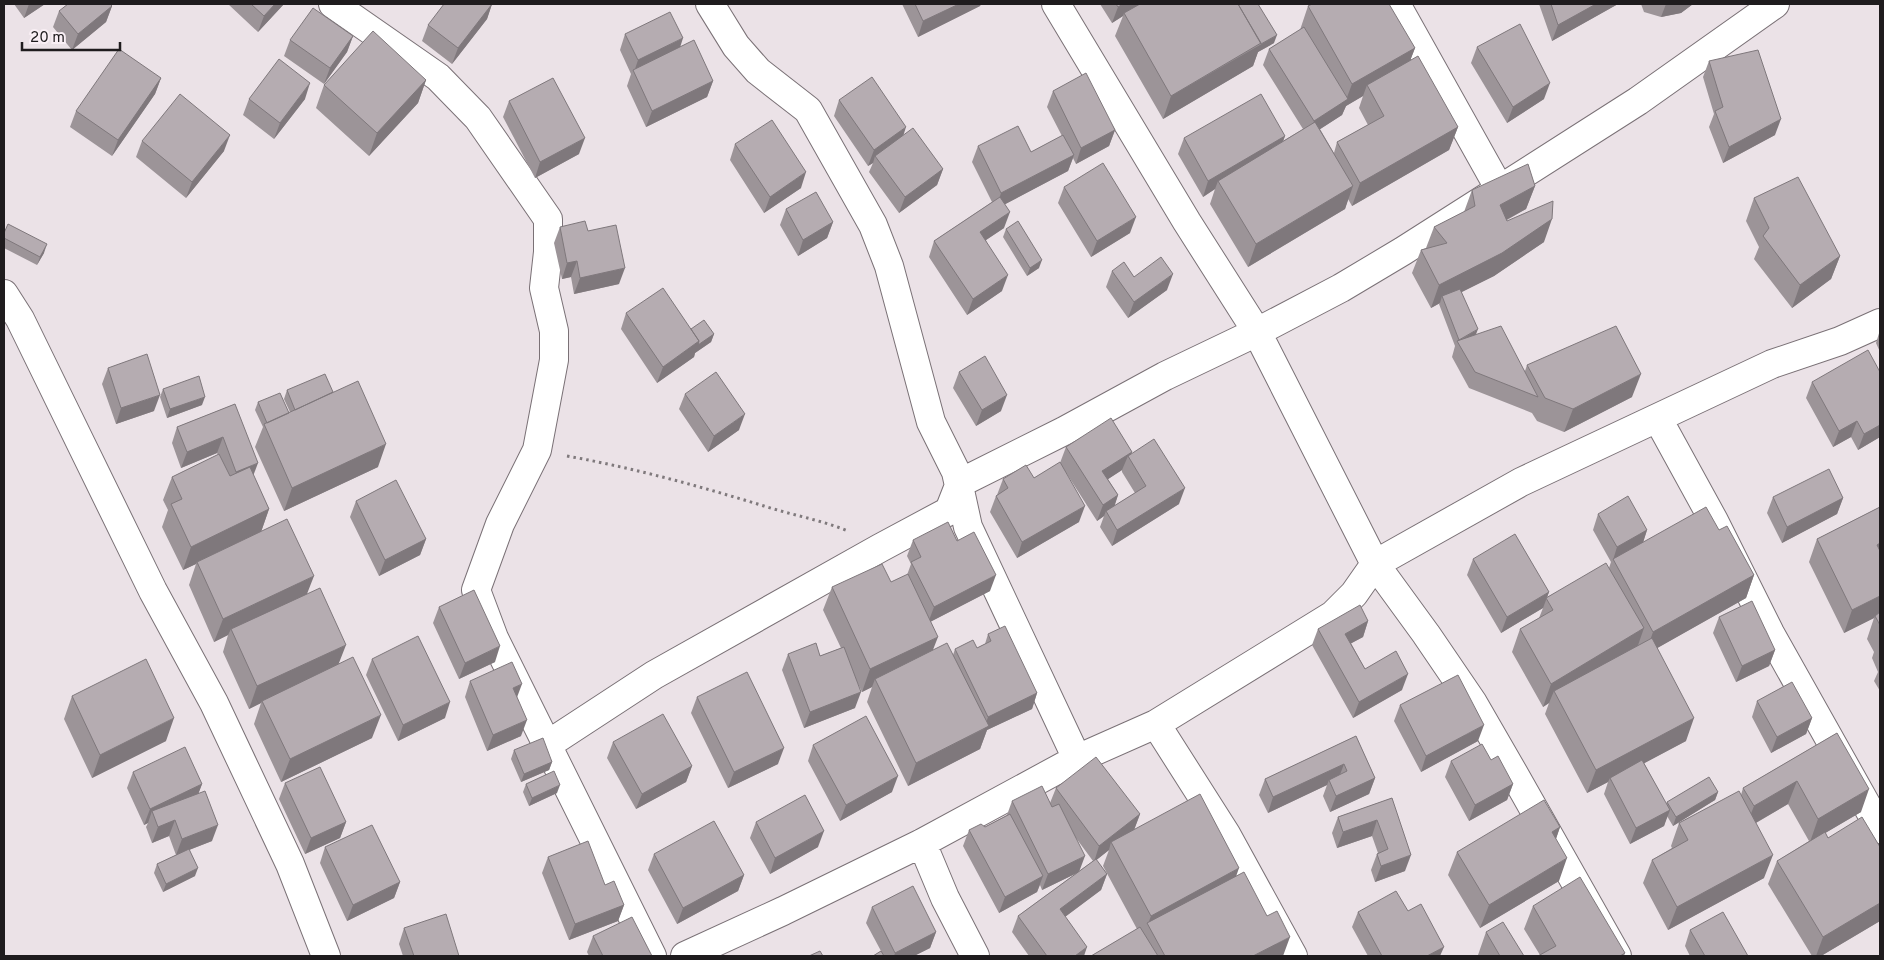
<svg xmlns="http://www.w3.org/2000/svg" width="1884" height="960" font-family="Overpass,sans-serif">
	<style>
		.lines { fill: none; stroke-linecap: round; stroke-linejoin: round }
		.minor-casing { stroke: #7a7176; stroke-width: 30 }
		.path { stroke: #7f797c; stroke-width: 3; stroke-dasharray: 2.5 4; stroke-linecap: butt }
		.minor { stroke: #fff; stroke-width: 28 }
		.wall { fill: #9c9498; fill-rule: evenodd }
		.shaded-wall { fill: #7f787c }
		.building { fill: #b5acb1; stroke: #7f787c }
	</style>
	<rect width="100%" height="100%" fill="#ebe2e7"/>
	<g class="lines">
		<g class="minor-casing">
			<path id="minor" d="M333 4 438 77 478 118 548 219V252L544 288 554 331V360L537 450 500 524 476 590 494 638 652 956
				M710 4 736 46 758 71 808 110 873 225 889 266 931 422 956 472 968 527 1077 759
				M1056 4 1187 222 1257 332 1375 564 1426 634 1473 703 1514 774 1617 956
				M1396 4 1499 188
				M4 294 20 319 153 591 214 703 290 864 326 956
				M1658 419 1714 521 1770 633 1880 829
				M1156 724 1226 834 1293 956
				M547 745 654 675 880 548 949 511 960 483 1064 431 1165 376 1257 332 1341 288 1403 251 1638 101 1775 4
				M922 843 945 898 975 956
				M685 956 783 911 922 843 1077 759 1156 724 1333 615 1354 594 1375 564 1521 482 1772 364 1840 341 1880 323"/>
		</g>
		<path class="path" d="M567 456C634 468 699 486 764 506 792 515 821 520 848 531"/>
		<use href="#minor" class="minor"/>
	</g>
	<path class="wall" d="M14 4H45L24 18Z
		M228 4H284L258 32Z
		M492 4 487 19 452 64 422 41 428 25Z
		M902 4H981L980 6 918 37Z
		M1100 4H1258L1274 43 1258 52 1253 66 1163 119 1115 36 1123 16 1112 23Z
		M1539 4H1618L1552 41Z
		M1641 4H1693L1681 13 1661 17 1644 12Z
		M112 6 106 22 72 50 53 27 59 11Z
		M1308 6 1415 48 1410 61 1458 127 1449 150 1352 206 1348 199 1345 209 1248 267 1210 204 1215 189 1203 197 1178 154 1184 138 1285 136 1283 141 1303 129 1263 65 1269 49 1300 30ZM1363 96 1359 108 1368 125 1337 142 1334 153 1320 129 1342 115 1346 106Z
		M625 34 680 47 713 81 707 97 646 127 627 86 631 74 620 50Z
		M353 36 347 52 324 84 284 56 290 40Z
		M1477 47 1544 99 1507 123 1471 63Z
		M1709 61 1775 135 1723 163 1709 127 1714 114 1703 77Z
		M161 78 155 94 112 156 70 127 76 111Z
		M426 80 418 103 369 156 316 108 324 85Z
		M1053 91 1115 130 1109 146 1076 164 1073 158 1068 171 1005 204 1004 228 986 240 1002 291 967 315 929 257 934 241 992 202 972 162 978 146 1031 152 1062 136 1047 107Z
		M249 99H305L274 139 243 115Z
		M839 100 903 135 943 169 937 185 899 213 869 172 873 163 868 166 834 116Z
		M509 101 579 154 535 178 503 117Z
		M142 141 224 151 186 198 136 157Z
		M735 144 801 188 764 213 730 160Z
		M1535 186 1526 209 1507 220V221L1544 242 1494 276 1461 292 1475 335 1525 371 1527 365 1632 397 1564 432 1537 421 1532 413 1469 388 1452 357 1455 346 1439 304 1440 303 1431 308 1412 273 1421 250 1426 248 1434 227 1464 212 1472 190Z
		M1064 187 1130 233 1091 257 1058 203Z
		M1754 198 1840 256 1831 279 1792 308 1754 259 1759 247 1746 221Z
		M786 209 833 222 827 238 798 256 780 225Z
		M560 227 588 231 619 284 574 294 571 277 562 279 554 243Z
		M1006 229 1039 268 1027 276 1003 237Z
		M4 233 44 253 37 265 4 248Z
		M1112 271 1134 277 1167 290 1128 318 1106 287Z
		M626 313 691 329 714 334 711 342 695 353 694 357 657 383 621 329Z
		M1880 330V352L1876 343Z
		M108 368 154 411 116 424 102 384Z
		M959 372 1001 411 976 426 953 388Z
		M1880 372V437L1858 450 1851 437 1833 447 1806 398 1812 382Z
		M163 389 202 405 167 418 160 397Z
		M287 390 333 392 378 467 284 511 255 447 263 427 255 410 258 402 289 413 290 412 284 399Z
		M685 394 739 430 708 452 679 409Z
		M235 404 253 475 269 509 261 532 307 594 372 738 281 782 254 724 261 703 249 709 223 652 228 635 214 642 189 585 196 564 183 570 162 527 168 510 163 500 172 477 218 455 217 453 181 468 172 443 177 427Z
		M1066 447 1132 452 1131 453 1179 504 1112 546 1100 527 1104 516 1097 521 1065 471 1079 522 1017 558 990 512 996 496 997 495 1003 479 1034 478 1060 463ZM1122 470V472L1135 493 1114 506 1118 495 1108 479Z
		M1773 497 1843 498 1837 514 1782 543 1767 513Z
		M356 501 426 539 420 555 379 576 350 517Z
		M1880 507V691L1874 681 1878 672 1872 658 1874 652 1867 639 1874 618 1844 633 1809 562 1817 539Z
		M1598 514 1647 530 1643 542 1719 530 1754 575 1746 598 1657 648 1686 741 1644 763 1666 804 1667 802 1718 792 1715 800 1673 826 1667 816 1664 826 1630 844 1604 794 1608 782 1587 793 1545 714 1549 703 1543 707 1512 652 1520 629 1539 618 1543 608 1501 633 1467 575 1473 559 1549 592 1547 597 1609 568 1611 562 1593 530Z
		M913 540 957 541 990 591 930 622 933 650 953 655 955 649 977 648 985 644 988 634 1037 693 1032 709 987 730 980 749 908 786 867 702 872 687 862 692 856 680 855 708 804 728 782 670 788 654 820 656 841 648 823 610 832 587 891 582 907 575 911 564 907 556Z
		M439 607 495 662 459 679 433 623Z
		M1719 617 1775 650 1769 666 1736 682 1713 633Z
		M1368 621 1363 637 1351 643 1365 669 1402 690 1353 718 1312 645 1318 629Z
		M372 659 445 718 398 741 366 675Z
		M470 681 517 697 521 736 487 751 465 697Z
		M72 696 166 741 92 778 64 719Z
		M697 697 778 764 728 788 691 713Z
		M1757 701 1812 718 1806 734 1771 753 1752 717Z
		M1400 705 1478 741 1421 772 1394 721Z
		M1837 733 1861 812 1825 833 1880 921 1821 956H1812L1768 884 1777 861 1809 841 1788 804 1756 823 1764 878 1668 930 1643 883 1652 860 1672 848 1671 846 1679 823 1741 795 1743 788Z
		M1356 736 1375 778 1369 794 1330 812 1323 796 1327 785 1268 813 1259 795 1265 779Z
		M613 742 692 766 686 782 636 809 607 758Z
		M813 745 892 792 840 821 808 761Z
		M514 750 552 762 549 770 521 782 511 759Z
		M1451 761 1513 784 1507 800 1469 821 1445 777Z
		M133 772 202 784 198 794 212 841 189 850 195 876 163 892 154 873 157 864 176 855 169 836 152 843 146 827 148 823 144 825 127 788Z
		M285 783 346 822 340 838 305 854 279 799Z
		M526 784 557 793 529 806 523 792Z
		M1056 788 1140 814 1134 830 1237 876 1283 956H1091L1137 929 1103 866 1109 850 1096 860 1107 874 1101 890 1065 917 1084 956H1029L1012 932 1018 916 1093 861 1076 838 1079 872 1042 890 1040 885 1037 892 999 913 963 846 969 830 985 827 1007 815 1012 801 1050 803Z
		M1392 798 1405 871 1375 882 1371 870 1377 854 1378 853 1372 836 1337 848 1332 833 1338 817Z
		M756 822 818 847 770 874 750 838Z
		M1560 827 1556 839 1559 881 1480 928 1448 875 1457 852Z
		M325 847 400 882 394 898 347 921 320 863Z
		M654 854 744 875 738 891 677 924 648 870Z
		M548 857 605 885 624 905 618 921 569 940 542 873Z
		M1533 906 1625 953 1624 956H1538L1540 955 1524 929Z
		M872 907 936 932 930 948 914 956H873L881 951 866 923Z
		M1408 911 1440 956H1368L1352 927 1358 912Z
		M404 928 459 956H403L399 944Z
		M1690 930 1748 956H1690L1685 946Z
		M1486 932 1524 956H1478V955Z
		M593 936 652 956H589L587 952Z"/>
	<path class="shaded-wall" d="M29 4H45L24 18Z
		M275 4H284L258 32 264 16Z
		M492 4 487 19 452 64 458 48Z
		M959 4H981L980 6 918 37 923 21Z
		M1123 4H1142L1124 13 1123 16 1112 23 1118 7Z
		M1596 4H1618L1552 41 1558 25Z
		M1666 4H1693L1681 13 1661 17Z
		M112 6 106 22 72 50 78 34Z
		M1277 35 1274 43 1258 52 1253 66 1163 119 1171 96Z
		M353 36 347 52 324 84 330 68Z
		M683 38 678 54 634 72 638 60Z
		M1415 48 1406 71 1367 85 1363 96 1346 106 1342 115 1308 137 1314 121 1346 100 1352 84Z
		M161 78 155 94 112 156 118 140Z
		M426 80 418 103 369 156 377 133Z
		M713 81 707 97 646 127 652 111Z
		M310 83 305 99 274 139 280 123Z
		M1550 83 1544 99 1507 123 1513 107Z
		M1781 119 1775 135 1723 163 1729 147Z
		M906 127 901 143 875 156 873 163 868 166 874 150Z
		M1458 127 1449 150 1352 206 1360 183Z
		M1115 130 1109 146 1076 164 1081 148Z
		M230 135 224 151 186 198 192 182Z
		M1285 136 1279 152 1218 181 1215 189 1203 197 1208 181Z
		M585 138 579 154 535 178 540 162Z
		M1074 155 1068 171 996 209 1001 193Z
		M943 169 937 185 899 213 905 197Z
		M806 172 801 188 764 213 770 197Z
		M1353 186 1345 209 1248 267 1256 244Z
		M1535 186 1526 209 1491 228 1500 205Z
		M1010 212 1004 228 974 248 980 232Z
		M1136 217 1130 233 1091 257 1097 241Z
		M1552 219 1544 242 1494 276 1444 301 1442 296 1440 303 1431 308 1439 285Z
		M833 222 827 238 798 256 803 240Z
		M47 244 44 253 37 265 40 257Z
		M1840 256 1831 279 1792 308 1800 285Z
		M1042 260 1039 268 1027 276 1030 268Z
		M577 261 571 277 562 279 567 263Z
		M625 268 619 284 574 294 580 278Z
		M1173 274 1167 290 1128 318 1134 302Z
		M1008 275 1002 291 967 315 973 299Z
		M1478 329 1475 337 1459 341Z
		M714 334 711 342 695 353 694 357 657 383 663 367 699 341Z
		M1641 374 1632 397 1564 432 1573 409Z
		M160 395 154 411 116 424 121 408Z
		M1007 395 1001 411 976 426 982 410Z
		M205 397 202 405 167 418 170 409Z
		M745 414 739 430 708 452 714 436Z
		M1857 421 1851 437 1833 447 1839 431Z
		M1880 425V437L1858 450 1864 434Z
		M223 437 217 453 181 468 187 452Z
		M386 444 378 467 284 511 292 488Z
		M1132 452 1129 458 1128 456 1122 470 1096 487 1102 471Z
		M258 463 252 479 231 487 236 472Z
		M1185 488 1179 504 1112 546 1117 530Z
		M1118 495 1113 511H1106L1104 516 1097 521 1103 505Z
		M1843 498 1837 514 1782 543 1787 527Z
		M1085 506 1079 522 1017 558 1022 542Z
		M269 509 261 532 197 562 196 564 183 570 191 547Z
		M1647 530 1642 546 1613 560 1617 547Z
		M426 539 420 555 379 576 385 560Z
		M1880 543V562L1877 545Z
		M996 575 990 591 928 623 934 607Z
		M1754 575 1746 598 1645 655 1653 632Z
		M314 576 305 599 231 629 228 635 214 642 223 619Z
		M1549 592 1543 608 1501 633 1507 617Z
		M1880 596V615L1875 616 1874 618 1844 633 1852 610Z
		M1368 621 1363 637 1339 650 1345 634Z
		M1644 628 1636 651 1554 691 1549 703 1543 707 1551 684Z
		M938 637 929 660 875 679 872 687 862 692 870 669Z
		M346 645 337 668 262 701 261 703 249 709 257 686Z
		M500 646 495 662 459 679 465 663Z
		M1775 650 1769 666 1736 682 1742 666Z
		M1408 674 1402 690 1353 718 1359 702Z
		M522 684 516 700 513 688Z
		M861 692 855 708 804 728 810 712Z
		M1037 693 1032 709 987 730 980 749 908 786 916 763 984 729 988 717Z
		M450 702 445 718 398 741 403 725Z
		M381 715 372 738 281 782 290 759Z
		M174 718 166 741 92 778 100 755Z
		M1694 718 1686 741 1611 781 1610 778 1608 782 1587 793 1596 770Z
		M1812 718 1806 734 1771 753 1777 737Z
		M527 720 521 736 487 751 493 735Z
		M1484 725 1478 741 1421 772 1426 756Z
		M784 748 778 764 728 788 734 772Z
		M552 762 549 770 521 782 524 774Z
		M1344 764 1338 780H1329L1327 785 1268 813 1273 797Z
		M692 766 686 782 636 809 642 794Z
		M898 776 892 792 840 821 846 805Z
		M1375 778 1369 794 1330 812 1336 796Z
		M1797 781 1788 804 1745 829 1754 806Z
		M202 784 196 800 152 811 148 823 144 825 150 809Z
		M1513 784 1507 800 1469 821 1475 805Z
		M560 785 557 793 529 806 532 798Z
		M1869 789 1861 812 1810 842 1818 819Z
		M1718 792 1715 800 1673 826 1676 817Z
		M1670 810 1664 826 1630 844 1636 828Z
		M1140 814 1134 830 1111 842 1109 850 1094 862 1099 846Z
		M175 820 169 836 152 843 158 827Z
		M1377 820 1372 836 1337 848 1343 832Z
		M346 822 340 838 305 854 311 838Z
		M218 825 212 841 176 855 182 839Z
		M1560 827 1552 850V832Z
		M824 831 818 847 770 874 775 858Z
		M1411 855 1405 871 1375 882 1381 866Z
		M1773 855 1764 878 1668 930 1677 907Z
		M1085 856 1079 872 1042 890 1048 874Z
		M1567 858 1559 881 1480 928 1489 905Z
		M198 868 195 876 163 892 166 884Z
		M1239 868 1231 891 1148 924 1151 916Z
		M1107 874 1101 890 1054 925 1060 909Z
		M744 875 738 891 677 924 683 908Z
		M1043 876 1037 892 999 913 1005 897Z
		M400 882 394 898 347 921 353 905Z
		M1880 903V921L1821 956H1816L1823 937Z
		M624 905 618 921 569 940 575 924Z
		M936 932 930 948 914 956H894L895 953Z
		M1290 937 1283 956H1253Z
		M1087 947 1084 956H1075Z
		M1444 947 1440 956H1427Z"/>
	<path class="building" d="M68 4H110L112 6 78 34 59 11Z
		M251 4H275L264 16Z
		M444 4H492L458 48 428 25Z
		M915 4H959L923 21Z
		M1116 4H1123L1118 7Z
		M1140 4H1238L1261 43 1171 96 1124 13Z
		M1238 4H1258L1277 35 1261 44Z
		M1312 4H1389L1415 48 1352 84 1308 6Z
		M1551 4H1596L1558 25Z
		M313 8 353 36 330 68 290 40Z
		M670 12 683 38 638 60 625 34Z
		M1520 24 1550 83 1513 107 1477 47Z
		M1304 27 1348 99 1314 121 1269 49Z
		M373 31 426 80 377 133 324 85Z
		M694 40 713 81 652 111 633 70Z
		M119 49 161 78 118 140 76 111Z
		M1758 50 1781 119 1729 147 1715 111 1723 107 1709 61Z
		M1418 56 1458 127 1360 183 1337 142 1384 116 1367 85Z
		M279 59 310 83 280 123 249 99Z
		M1086 73 1115 130 1081 148 1053 91Z
		M872 77 906 127 874 150 839 100Z
		M553 78 585 138 540 162 509 101Z
		M180 94 230 135 192 182 142 141Z
		M1261 94 1285 136 1208 181 1184 138Z
		M772 120 806 172 770 197 735 144Z
		M1315 122 1353 186 1256 244 1218 181Z
		M1018 126 1031 152 1063 135 1074 155 1001 193 978 146Z
		M913 128 943 169 905 197 875 156Z
		M1103 163 1136 217 1097 241 1064 187Z
		M1528 164 1535 186 1500 205 1507 221 1553 201 1552 219 1502 253 1439 285 1421 250 1447 243 1434 227 1475 206 1472 190Z
		M1798 177 1840 256 1800 285 1763 236 1769 228 1754 198Z
		M816 192 833 222 803 240 786 209Z
		M1000 197 1010 212 980 232 1008 275 973 299 934 241Z
		M585 221 588 231 616 225 625 268 580 278 577 261 567 263 560 227Z
		M1018 221 1042 260 1030 268 1006 229Z
		M8 224 47 244 40 257 4 238V233Z
		M1161 257 1173 274 1134 302 1112 271 1124 262 1134 277Z
		M663 288 699 341 663 367 626 313Z
		M1460 289 1478 329 1459 340 1442 296Z
		M704 320 714 334 698 345 699 341 691 329Z
		M1501 326 1538 397 1475 372 1457 341Z
		M1616 326 1641 374 1573 409 1545 398 1527 365Z
		M1868 350 1880 372V425L1864 434 1857 421 1839 431 1812 382Z
		M147 354 160 395 121 408 108 368Z
		M985 356 1007 395 982 410 959 372Z
		M716 372 745 414 714 436 685 394Z
		M325 374 333 392 295 410 287 390Z
		M199 376 205 397 170 409 163 389Z
		M358 381 386 444 292 488 264 424Z
		M280 393 289 413 267 423 258 402Z
		M235 404 258 463 236 472 223 437 187 452 177 427Z
		M1111 418 1132 452 1102 471 1118 495 1103 505 1066 447Z
		M1154 439 1185 488 1117 530 1106 511 1146 486 1128 456Z
		M219 454 230 476 250 467 269 509 191 547 171 504 182 499 172 477Z
		M1060 462 1085 506 1022 542 996 496 1008 488 1003 479 1026 465 1034 478Z
		M1829 469 1843 498 1787 527 1773 497Z
		M396 480 426 539 385 560 356 501Z
		M1628 496 1647 530 1617 547 1598 514Z
		M1706 507 1719 530 1727 526 1754 575 1653 632 1613 559Z
		M1880 507V543L1877 545 1880 551V596L1852 610 1817 539Z
		M287 519 314 576 223 619 197 562Z
		M948 522 957 541 974 532 996 575 934 607 911 562 921 557 913 540Z
		M1515 534 1549 592 1507 617 1473 559Z
		M1606 563 1644 628 1551 684 1520 629 1553 610 1546 598Z
		M882 564 891 582 908 574 938 637 870 669 832 587Z
		M320 588 346 645 257 686 231 629Z
		M474 590 500 646 465 663 439 607Z
		M1752 601 1775 650 1742 666 1719 617Z
		M1360 605 1368 621 1345 634 1365 669 1396 651 1408 674 1359 702 1318 629Z
		M1880 612V625L1875 616Z
		M1005 626 1037 693 988 717 955 649 973 640 977 648 991 641 988 634Z
		M418 636 450 702 403 725 372 659Z
		M1652 638 1694 718 1596 770 1554 691Z
		M816 643 820 656 844 647 861 692 810 712 788 654Z
		M947 643 989 726 916 763 875 679Z
		M353 657 381 715 290 759 262 701Z
		M146 659 174 718 100 755 72 696Z
		M512 662 522 684 513 688 527 720 493 735 470 681Z
		M747 672 784 748 734 772 697 697Z
		M1458 675 1484 725 1426 756 1400 705Z
		M1792 682 1812 718 1777 737 1757 701Z
		M663 714 692 766 642 794 613 742Z
		M866 716 898 776 846 805 813 745Z
		M1837 733 1869 789 1818 819 1797 781 1754 806 1743 788Z
		M1356 736 1375 778 1336 796 1329 780 1347 771 1344 764 1273 797 1265 779Z
		M543 738 552 762 524 774 514 750Z
		M1482 744 1491 760 1498 756 1513 784 1475 805 1451 761Z
		M185 747 202 784 150 809 133 772Z
		M1096 757 1140 814 1099 846 1056 788Z
		M1642 760 1670 810 1636 828 1610 778Z
		M320 767 346 822 311 838 285 783Z
		M554 771 560 785 532 798 526 784Z
		M1709 777 1718 792 1676 817 1667 802Z
		M1042 786 1052 807 1059 804 1085 856 1048 874 1012 801Z
		M205 791 218 825 182 839 175 820 158 827 152 811Z
		M1739 791 1773 855 1677 907 1652 860 1688 840 1679 823Z
		M1200 794 1239 868 1151 916 1111 842Z
		M805 795 824 831 775 858 756 822Z
		M1392 798 1411 855 1381 866 1377 854 1388 849 1377 820 1343 832 1338 817Z
		M1544 800 1560 827 1552 832 1567 858 1489 905 1457 852Z
		M1010 814 1043 876 1005 897 969 830 981 824 985 827Z
		M1862 817 1880 847V903L1823 937 1777 861 1825 832 1828 838Z
		M714 821 744 875 683 908 654 854Z
		M372 825 400 882 353 905 325 847Z
		M588 841 605 885 614 881 624 905 575 924 548 857Z
		M189 849 198 868 166 884 157 864Z
		M1096 859 1107 874 1060 909 1087 947 1075 956H1047L1018 916Z
		M1244 872 1267 916 1277 911 1290 937 1253 956H1165L1147 923Z
		M1580 877 1625 953 1620 956H1538L1556 946 1533 906Z
		M913 886 936 932 895 953 872 907Z
		M1396 891 1408 911 1421 904 1444 947 1427 956H1382L1358 912Z
		M1723 912 1748 956H1705L1690 930Z
		M446 914 459 956H414L404 928Z
		M632 917 652 956H603L593 936Z
		M1503 922 1524 956H1500L1486 932Z
		M1140 927 1158 956H1091Z
		M820 951 823 956H809Z
		M881 951 884 956H873Z"/>
	<rect width="1884" height="960" fill="none" stroke="#1f1c1e" stroke-width="10"/>
	<path d="M22 42v8h98v-8" fill="none" stroke="#1f1c1e" stroke-width="2.5"/>
	<text x="30" y="42" font-size="15" fill="#1f1c1e" stroke="#f9eff5" stroke-width="4" paint-order="stroke">20 m</text>
</svg>
